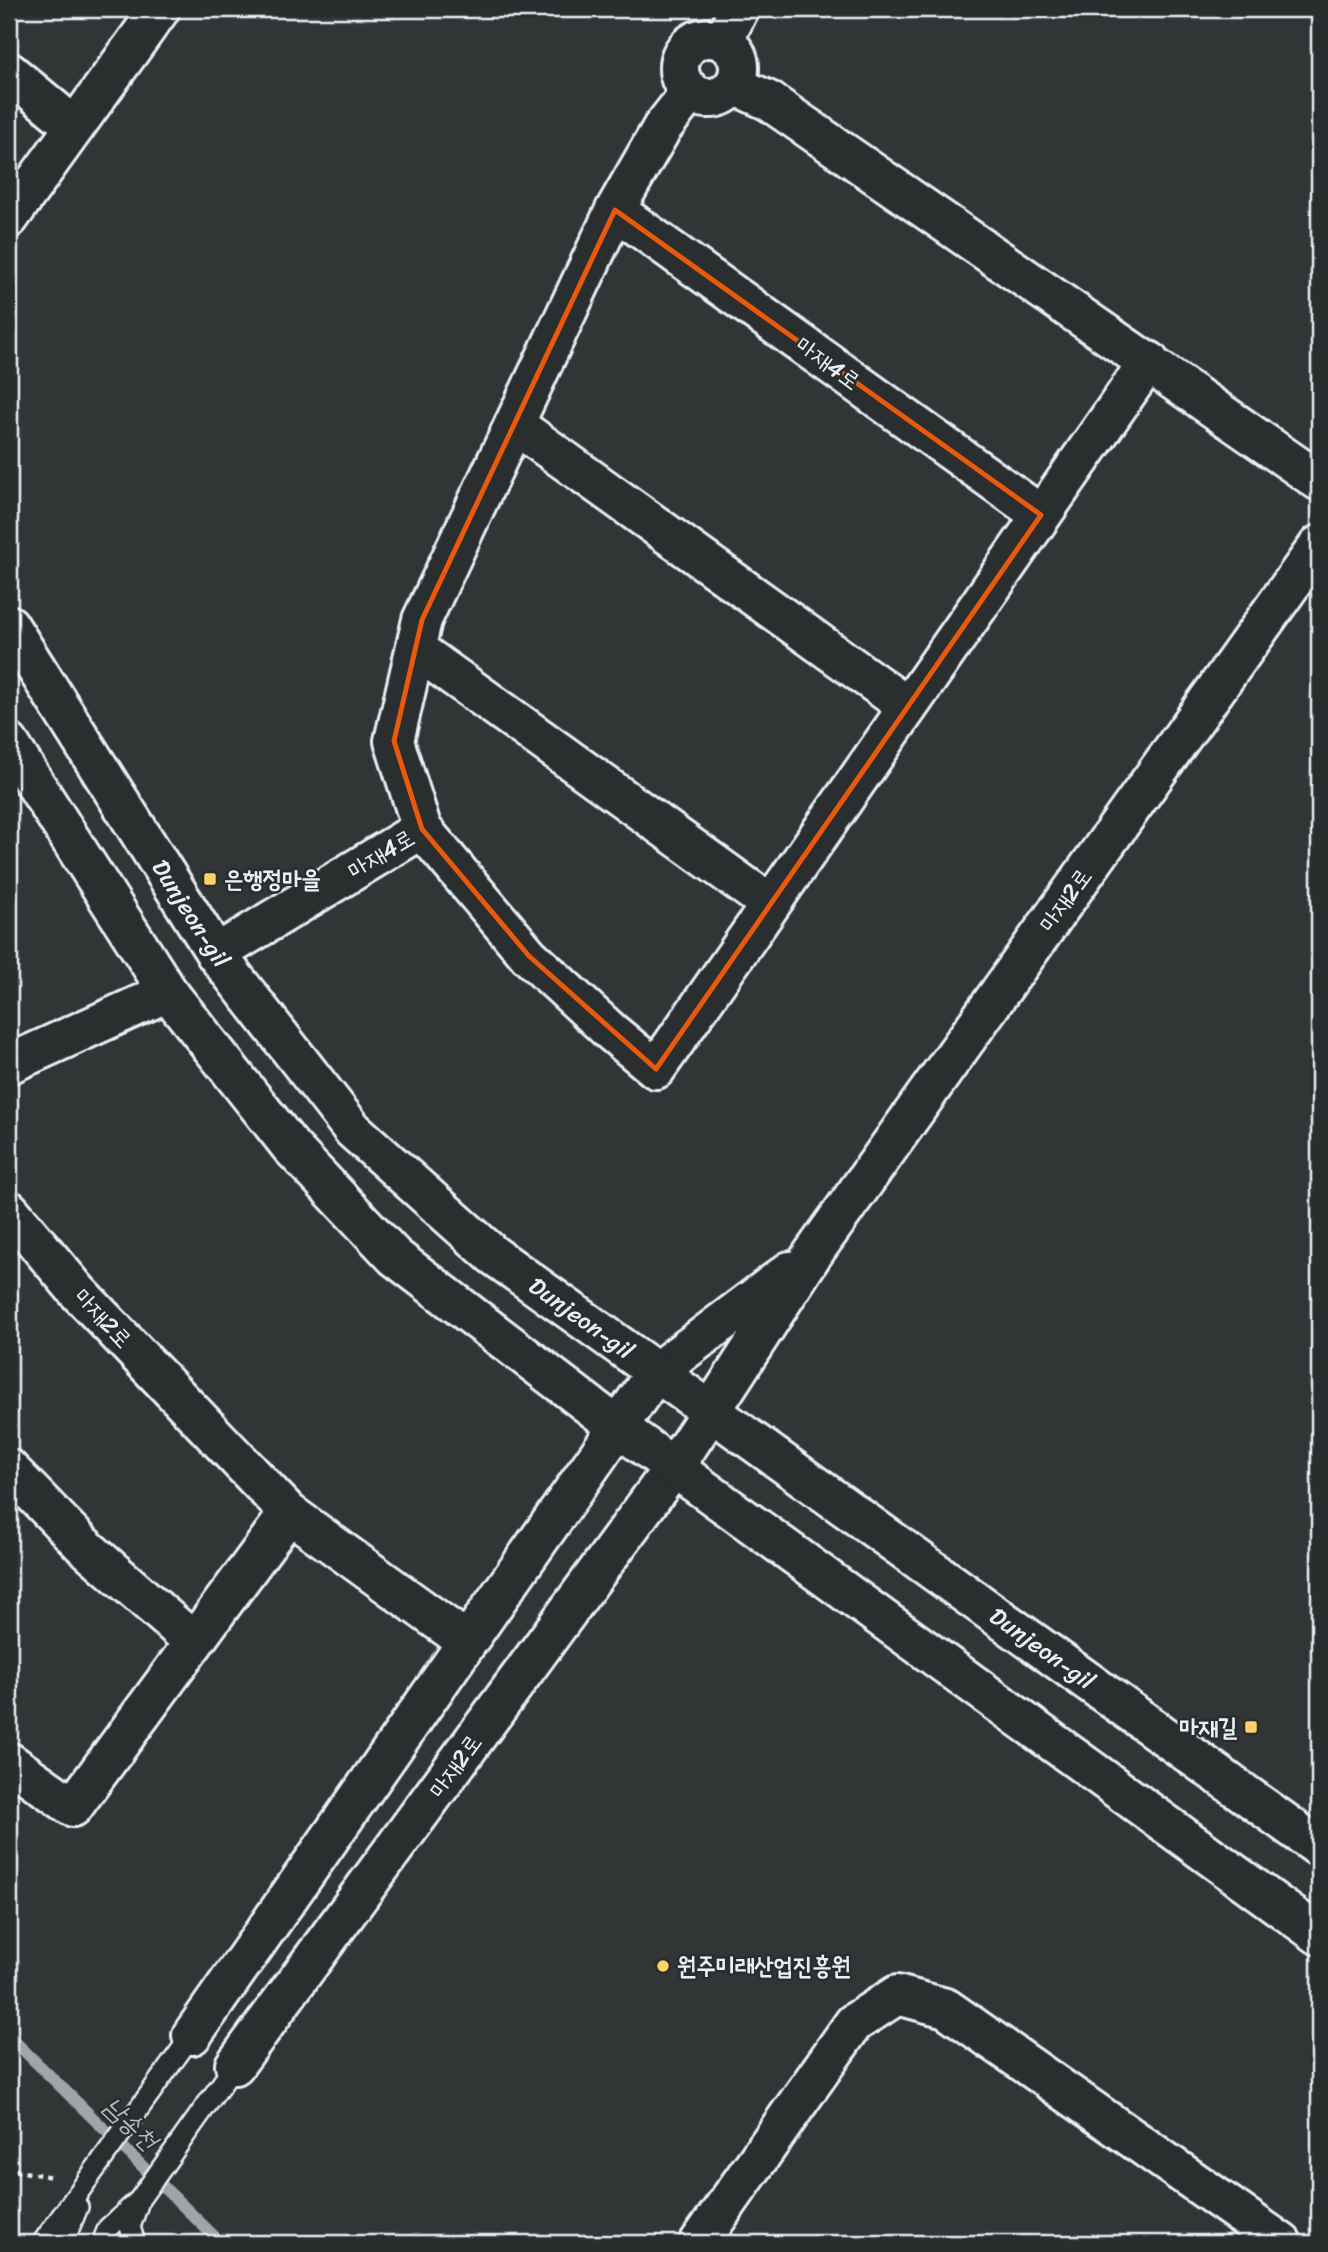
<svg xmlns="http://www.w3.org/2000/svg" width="1328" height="2252" font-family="Sriracha,'Poor Story',sans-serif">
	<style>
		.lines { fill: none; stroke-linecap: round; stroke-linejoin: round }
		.stream { stroke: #9fa5aa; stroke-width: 12 }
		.lane-casing { stroke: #e8f1f8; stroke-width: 24 }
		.street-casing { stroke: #e8f1f8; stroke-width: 44 }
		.secondary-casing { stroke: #e8f1f8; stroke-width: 44 }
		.path { stroke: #e8f1f8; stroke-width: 4.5; stroke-dasharray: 5 5; stroke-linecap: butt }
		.lane { stroke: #2a2d2e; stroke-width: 19 }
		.street { stroke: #2a2d2e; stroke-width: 38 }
		.secondary { stroke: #2a2d2e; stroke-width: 38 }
		.marked { fill: none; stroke: #e8590c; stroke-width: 5; stroke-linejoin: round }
		.poi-dot { fill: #ffd166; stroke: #2a2d2e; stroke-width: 2.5 }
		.labels { text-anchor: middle; stroke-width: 5; stroke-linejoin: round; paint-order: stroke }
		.street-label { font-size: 24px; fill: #e8f1f8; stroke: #2a2d2e }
		.poi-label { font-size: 24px; font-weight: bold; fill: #e8f1f8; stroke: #2a2d2e; text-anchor: start }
		.water-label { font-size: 26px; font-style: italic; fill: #b1b8be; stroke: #2a2d2e }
	</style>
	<rect width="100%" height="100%" fill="#323536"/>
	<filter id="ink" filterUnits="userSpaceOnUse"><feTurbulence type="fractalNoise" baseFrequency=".0143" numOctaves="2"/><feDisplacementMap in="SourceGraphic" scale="14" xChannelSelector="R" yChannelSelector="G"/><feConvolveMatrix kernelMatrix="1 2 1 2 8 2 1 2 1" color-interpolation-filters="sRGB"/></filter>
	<g filter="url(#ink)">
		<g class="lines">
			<path class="stream" d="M9 2036 221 2243"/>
			<g class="lane-casing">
				<path id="lane" d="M42 2243 192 2035
					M63 2243 78 2207
					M102 2243 108 2228 139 2200 235 2065
					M135 2243 130 2227 139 2201"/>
			</g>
			<g class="street-casing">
				<path id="street" d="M679 68a30 30 0 1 1 60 0a30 30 0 1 1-60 0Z
					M723 42 739 9
					M9 72 75 127
					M734 85 769 101 1319 481
					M691 91 662 128 615 210 422 620 394 741 422 829 529 956 609 1030 656 1069 1149 361
					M615 210 1041 515
					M9 218 160 9
					M514 424 908 707
					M417 650 770 904
					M216 954 422 829
					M9 1064 168 992
					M9 1210 78 1292 289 1513 466 1641
					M656 1372 790 1271
					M711 1411 812 1255 1319 545
					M9 1469 82 1544 194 1642
					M9 1762 73 1807 289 1513
					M192 2035 618 1427
					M235 2065 674 1467
					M699 2243 854 2023 897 1995 946 2008 1282 2243"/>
			</g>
			<g class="secondary-casing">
				<g id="secondary">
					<path id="s1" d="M9 625 216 954 353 1130 493 1255 1319 1847"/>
					<path d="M9 743 168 992 291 1147 395 1257 618 1427 1319 1935"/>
					<path d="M618 1427 656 1372"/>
					<path d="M674 1467 711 1411"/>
				</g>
			</g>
			<path class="path" d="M9 2161 18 2171 52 2177"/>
			<use href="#lane" class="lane"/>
			<use href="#street" class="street"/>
			<use href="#secondary" class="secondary"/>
		</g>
	</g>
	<path class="marked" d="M615 210 1041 515 656 1069 529 956 422 829 394 741 422 620Z"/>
	<g class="poi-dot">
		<rect x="203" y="872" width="14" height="14" rx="3.5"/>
		<rect x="1244" y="1720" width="14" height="14" rx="3.5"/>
		<circle cx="663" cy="1966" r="7"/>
	</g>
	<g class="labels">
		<g class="street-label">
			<text transform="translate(828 363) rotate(36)" y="8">마재4로</text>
			<text transform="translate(381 854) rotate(-31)" y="8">마재4로</text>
			<text transform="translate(1065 900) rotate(-54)" y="8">마재2로</text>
			<text dy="8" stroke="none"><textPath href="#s1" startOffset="341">Dunjeon-gil</textPath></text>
			<text transform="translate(103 1318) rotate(47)" y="8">마재2로</text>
			<text dy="8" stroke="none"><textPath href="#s1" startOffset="908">Dunjeon-gil</textPath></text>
			<text dy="8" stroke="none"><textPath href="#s1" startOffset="1475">Dunjeon-gil</textPath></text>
			<text transform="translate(455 1766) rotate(-54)" y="8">마재2로</text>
		</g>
		<g class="poi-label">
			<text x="224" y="887">은행정마을</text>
			<text x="1237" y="1735" text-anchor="end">마재길</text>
			<text x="677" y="1974">원주미래산업진흥원</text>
		</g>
		<g class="water-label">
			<text transform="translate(131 2123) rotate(44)" y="9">남송천</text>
		</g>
	</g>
	<rect width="1328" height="2252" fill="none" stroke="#2a2d2e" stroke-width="35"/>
	<rect x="18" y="18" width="1293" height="2217" fill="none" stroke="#e8f1f8" stroke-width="2.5" filter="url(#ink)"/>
</svg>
